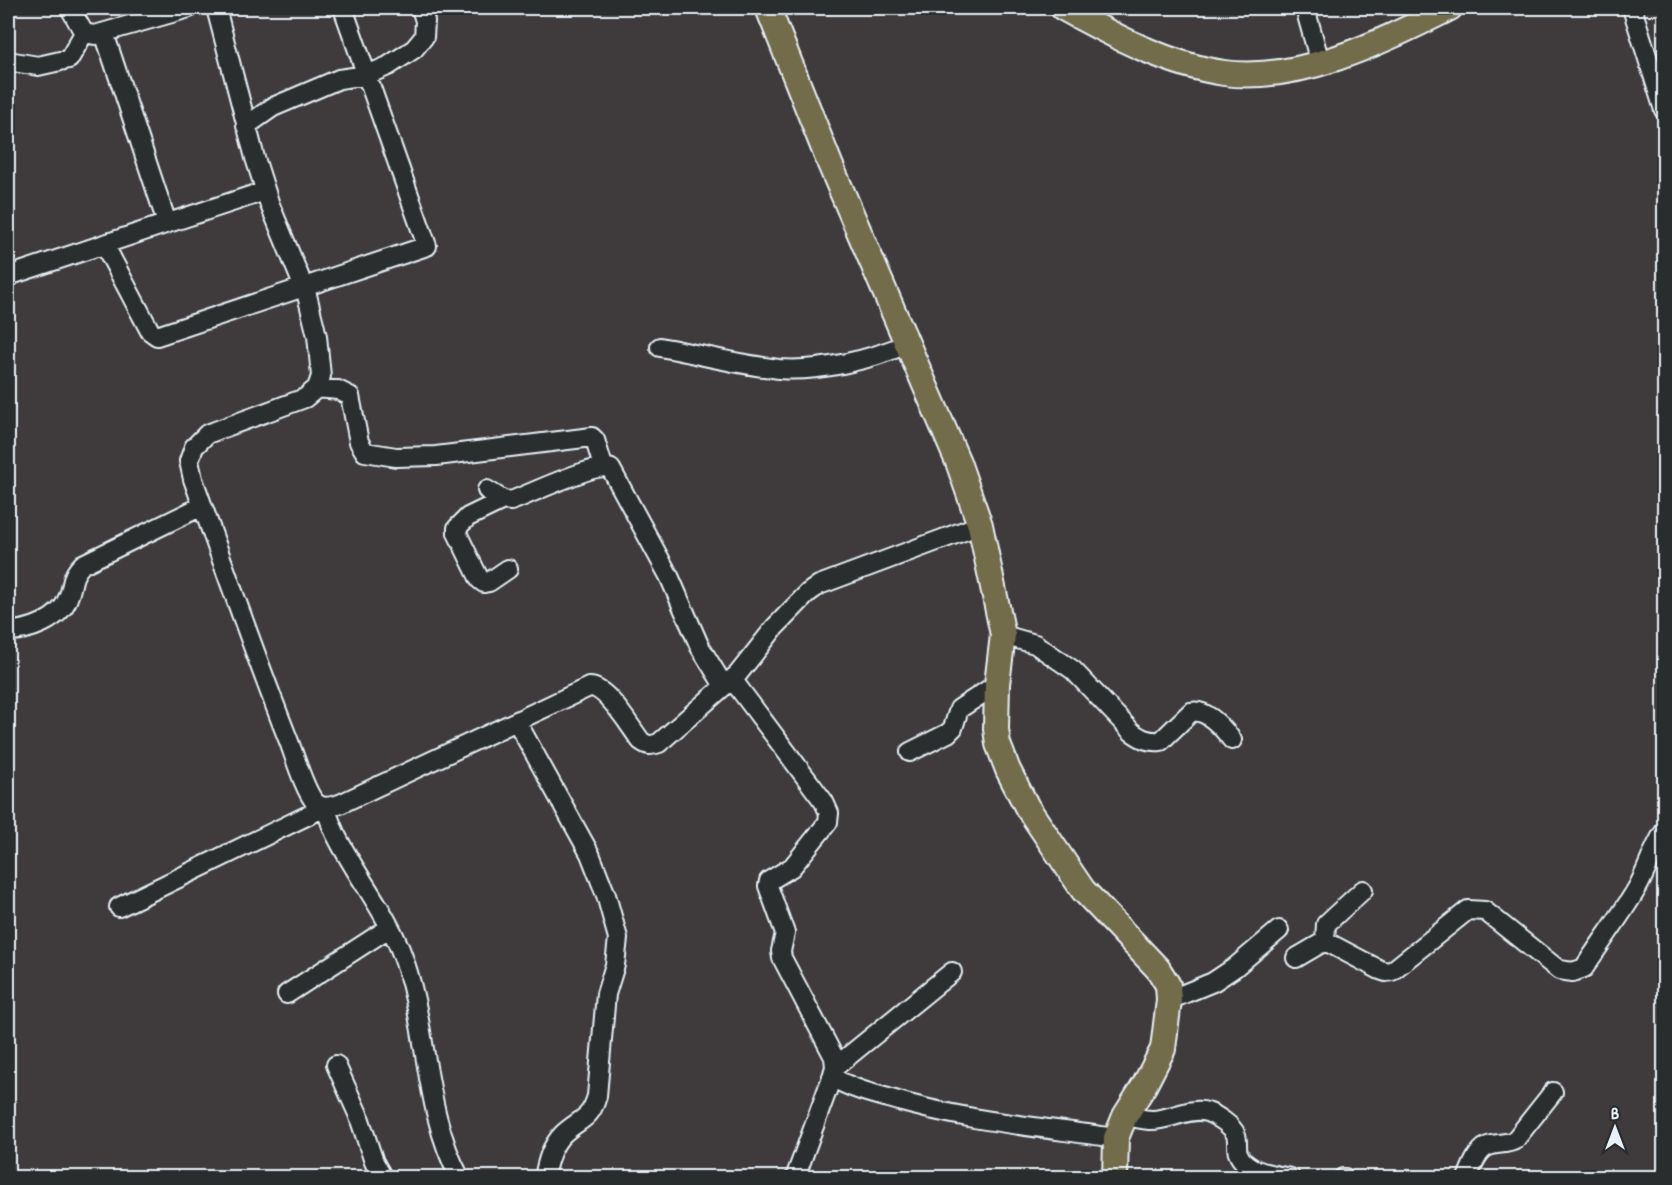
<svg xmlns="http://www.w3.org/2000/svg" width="1672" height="1185" font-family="'Patrick Hand',sans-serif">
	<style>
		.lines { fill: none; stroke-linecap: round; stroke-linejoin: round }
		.minor-casing { stroke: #e8f1f8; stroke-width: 22 }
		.major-casing { stroke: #e8f1f8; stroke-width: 28 }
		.minor { stroke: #2a2d2e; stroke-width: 18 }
		.major { stroke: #736c4b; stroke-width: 24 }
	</style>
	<rect width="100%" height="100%" fill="#3f3b3c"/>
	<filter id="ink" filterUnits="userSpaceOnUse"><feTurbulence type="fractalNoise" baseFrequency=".0167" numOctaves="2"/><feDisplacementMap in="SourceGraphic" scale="12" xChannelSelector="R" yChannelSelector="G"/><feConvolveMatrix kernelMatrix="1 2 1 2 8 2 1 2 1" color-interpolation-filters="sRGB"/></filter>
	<g filter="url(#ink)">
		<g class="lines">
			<g class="minor-casing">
				<path id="minor" d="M70 8 84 33 95 35 189 8
					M216 8 255 158 270 205 307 295 317 336 321 376 317 388 305 398 207 434 194 447 189 461 193 479C224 566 254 653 288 739 294 754 305 792 315 802 322 810 332 806 340 804L589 687C607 686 630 727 641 741 648 746 651 746 659 743L738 674 775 627 808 593 819 585 980 525
					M1305 8 1320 62
					M1632 8 1664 110
					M104 33 167 223
					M8 61 38 66 69 59 84 33
					M246 126 273 107 339 79 367 75 388 66 414 49 424 37 425 21 421 8
					M104 244 150 331 157 336 427 246 343 8
					M8 276 265 191
					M660 347C699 354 739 365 779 369 818 372 871 360 906 344
					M317 388 338 390 350 396 359 442 365 452 396 457 436 456 592 437 595 440 603 466
					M487 490 503 500 511 501C528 495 598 461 611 469L669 576 700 647 724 686
					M503 500 468 517 457 528V533L480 580 484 583 489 582 508 569
					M8 631C29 631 60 620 68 598 74 584 70 576 83 564L202 506
					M1003 635 1035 644 1073 670 1132 732C1142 739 1148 742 1161 741L1191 712C1206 708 1223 728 1232 740
					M732 679 824 802 829 813 828 822 792 867 769 881 768 886 785 933 781 951 782 958 834 1057 835 1067 832 1077
					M517 722 590 854 606 895 618 938 615 965 606 994 597 1096C590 1121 580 1118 563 1134 551 1146 547 1162 544 1178
					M910 752 948 733 953 728 959 709 997 684
					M119 907 325 807C329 817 332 828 337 837 356 875 384 909 400 949 429 1022 422 1108 460 1178
					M1325 941 1326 924 1363 890
					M1296 958 1325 941 1380 970 1386 972 1392 971 1468 910 1485 911 1559 970 1573 972 1584 968C1601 942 1620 917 1636 890 1647 872 1652 850 1664 832
					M287 994 389 928
					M1169 1000 1213 982 1234 968 1279 930
					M336 1065 358 1114 374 1162 383 1178
					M835 1067 952 972
					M1125 1116C1134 1117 1143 1120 1152 1120 1170 1120 1190 1107 1207 1112 1216 1115 1232 1125 1236 1135 1238 1140 1236 1147 1238 1153 1245 1172 1274 1175 1291 1178
					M795 1178 832 1077C850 1088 869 1093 888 1098 963 1121 1040 1127 1116 1138
					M1343 1178H1345
					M1467 1178C1472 1166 1478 1147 1492 1145 1500 1143 1508 1144 1515 1140L1553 1092"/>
			</g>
			<g class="major-casing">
				<path id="major" d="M768 8 830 164 958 462 980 525 1003 635 997 684 996 729 998 744 1008 770 1027 807 1083 890 1158 969 1168 985 1169 1000 1163 1049 1144 1086 1125 1116 1116 1138 1115 1178
					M1063 8C1112 35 1168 65 1224 73 1301 83 1383 41 1450 8"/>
			</g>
			<use href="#minor" class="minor"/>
			<use href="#major" class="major"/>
		</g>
	</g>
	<rect width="1672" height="1185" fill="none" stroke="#2a2d2e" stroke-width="30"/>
	<rect x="15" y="15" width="1642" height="1155" fill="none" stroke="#e8f1f8" stroke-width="2" filter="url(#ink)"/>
	<g transform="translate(1615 1128)" stroke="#2a2d2e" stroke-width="4.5" paint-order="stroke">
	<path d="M0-4.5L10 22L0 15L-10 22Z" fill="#e8f1f8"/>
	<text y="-9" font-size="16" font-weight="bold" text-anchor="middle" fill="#e8f1f8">B</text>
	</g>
</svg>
